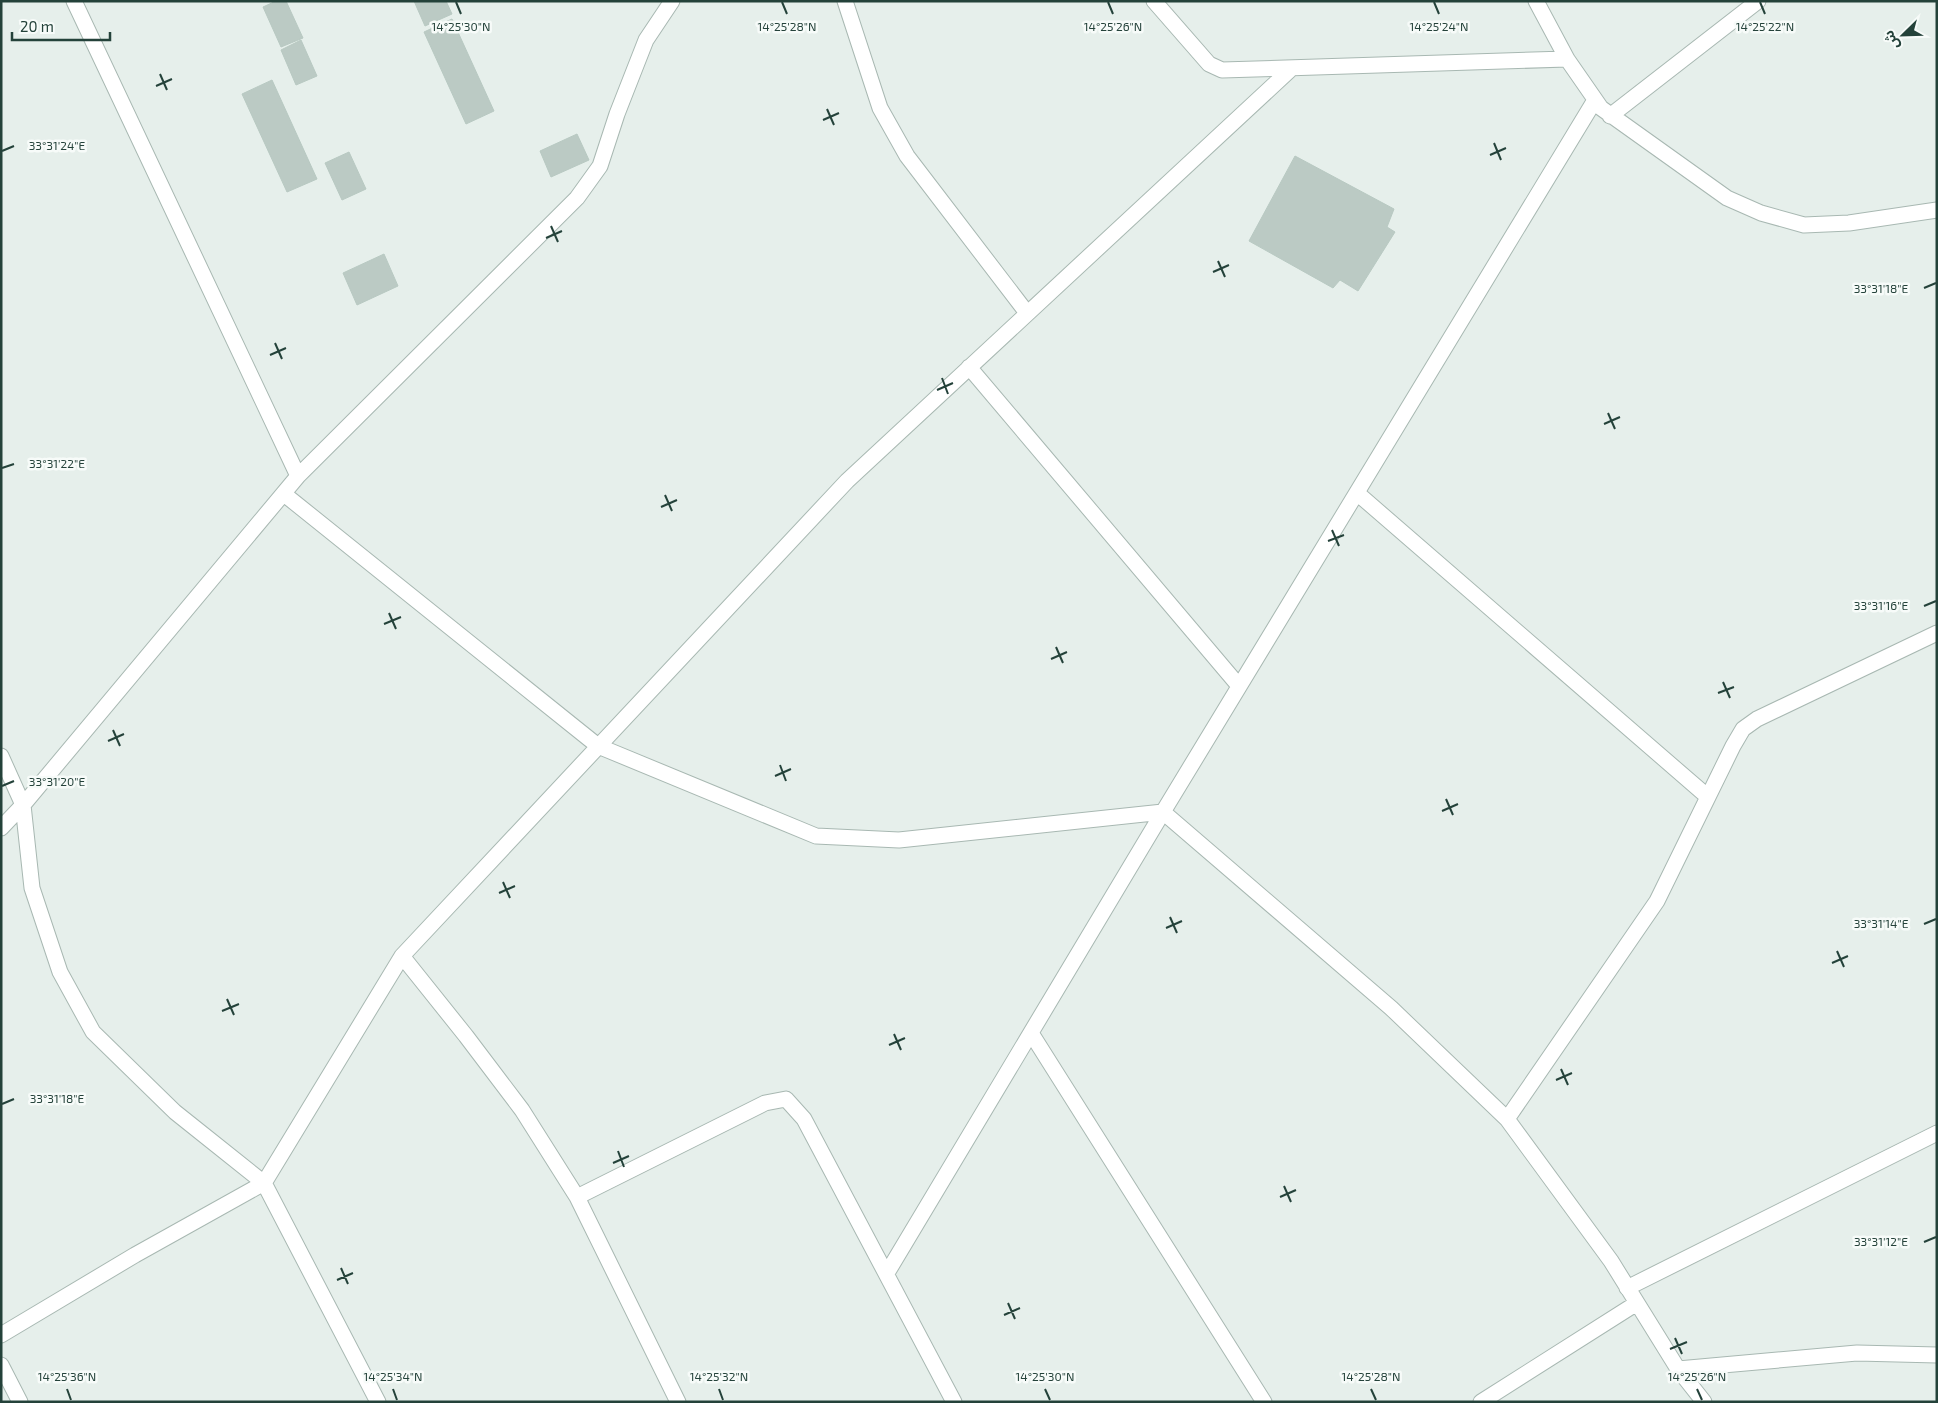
<svg xmlns="http://www.w3.org/2000/svg" width="1938" height="1403" font-family="'Exo 2','Noto Sans Arabic',sans-serif">
	<style>
		.building { fill: #bbcac4; stroke: #b8c9c2 }
		.lines { fill: none; stroke-linecap: round; stroke-linejoin: round }
		.minor-casing { stroke: #a8b8b2; stroke-width: 17 }
		.minor { stroke: #fff; stroke-width: 15 }
		.ticks { fill: none; stroke: #24423a; stroke-width: 2 }
		.ticks-label { font-size: 12px; text-anchor: middle; fill: #24423a; stroke: #f7fbf9; stroke-width: 5; stroke-linejoin: round; paint-order: stroke }
	</style>
	<rect width="100%" height="100%" fill="#e6efeb"/>
	<path class="building" d="M276 1H286L303 38 281 47 263 7Z
		M414 1H446L452 14 425 26Z
		M452 19 494 111 466 124 424 32Z
		M301 40 317 76 296 85 281 50Z
		M272 80 317 179 287 192 242 94Z
		M577 134 589 160 551 177 540 151Z
		M349 152 366 189 342 200 325 163Z
		M1295 156 1394 209 1387 227 1395 232 1358 291 1340 280 1333 288 1249 241Z
		M384 254 398 286 357 305 343 273Z"/>
	<g class="lines">
		<g class="minor-casing">
			<path id="minor" d="M74 1 298 476
				M845 1 880 108 907 156 1027 313
				M1154 1 1209 64 1222 70 1567 59
				M1536 1 1567 59 1601 108 1727 198 1761 213 1804 225 1849 223 1937 210
				M1610 116 1758 1
				M969 367 1239 686
				M1357 493 1708 797
				M284 494 598 746 816 836 899 840 1163 812 1391 1008 1507 1119 1611 1261 1678 1369 1704 1402
				M1 756 23 805 32 888 60 972 93 1032 175 1112 264 1183 378 1402
				M1 828 23 805 298 476 577 198 600 166 617 114 646 40 672 1
				M402 956 466 1036 522 1110 577 1197 678 1402
				M1031 1033 1264 1402
				M1507 1119 1657 901 1733 746 1743 729 1757 719 1937 633
				M577 1197 765 1103 786 1099 804 1119 954 1402
				M887 1273 1163 812 1595 100
				M1627 1288 1937 1133
				M1 1335 135 1255 264 1183 402 956 847 481 1292 68
				M1 1365 20 1402
				M1678 1369 1857 1353 1937 1355
				M1481 1402 1637 1303"/>
		</g>
		<use href="#minor" class="minor"/>
	</g>
	<path class="ticks" d="M456 2 461 14M782 2 787 14M1108 2 1113 14M1434 2 1439 14M1760 2 1765 14M160 74 167 90M156 86 172 79M827 109 834 125M823 120 839 113M1494 143 1501 160M2 151 14 146M1490 155 1506 148M551 226 558 242M546 238 562 231M1218 261 1225 277M1213 272 1229 265M1924 288 1936 283M275 343 282 359M270 355 286 348M942 378 948 394M937 390 953 383M1608 413 1615 429M1604 424 1620 417M2 468 14 464M665 495 672 511M661 507 677 500M1332 530 1339 546M1328 541 1344 535M1924 606 1936 601M389 613 396 629M384 624 401 617M1056 647 1063 663M1051 659 1067 652M1723 682 1730 698M1718 693 1734 687M113 730 120 746M108 741 124 734M780 765 786 781M775 776 791 769M2 786 14 781M1446 799 1453 815M1442 811 1458 804M503 882 510 898M499 893 515 886M1170 917 1177 933M1924 924 1936 919M1166 928 1182 921M1837 951 1844 967M1832 963 1848 956M227 999 234 1015M222 1011 239 1004M894 1034 901 1050M889 1045 905 1038M1561 1069 1568 1085M1556 1080 1572 1073M2 1104 14 1099M618 1151 624 1167M613 1163 629 1156M1284 1186 1291 1202M1280 1197 1296 1190M1924 1242 1936 1237M341 1268 348 1284M337 1280 353 1273M1008 1303 1015 1319M1004 1315 1020 1308M1675 1338 1682 1354M1670 1349 1687 1342M67 1389 71 1400M393 1389 397 1400M719 1389 723 1400M1045 1389 1050 1400M1371 1389 1376 1400M1697 1389 1702 1400"/>
	<g class="ticks-label">
		<text x="461" y="31">14°25'30"N</text>
		<text x="787" y="31">14°25'28"N</text>
		<text x="1113" y="31">14°25'26"N</text>
		<text x="1439" y="31">14°25'24"N</text>
		<text x="1765" y="31">14°25'22"N</text>
		<text x="57" y="150">33°31'24"E</text>
		<text x="1881" y="293">33°31'18"E</text>
		<text x="57" y="468">33°31'22"E</text>
		<text x="1881" y="610">33°31'16"E</text>
		<text x="57" y="786">33°31'20"E</text>
		<text x="1881" y="928">33°31'14"E</text>
		<text x="57" y="1103">33°31'18"E</text>
		<text x="1881" y="1246">33°31'12"E</text>
		<text x="67" y="1381">14°25'36"N</text>
		<text x="393" y="1381">14°25'34"N</text>
		<text x="719" y="1381">14°25'32"N</text>
		<text x="1045" y="1381">14°25'30"N</text>
		<text x="1371" y="1381">14°25'28"N</text>
		<text x="1697" y="1381">14°25'26"N</text>
	</g>
	<rect width="1938" height="1403" fill="none" stroke="#24423a" stroke-width="5"/>
	<g transform="translate(1903 35) rotate(247)" stroke="#f7fbf9" stroke-width="4" paint-order="stroke">
	<path d="M0-4L9 19L0 12L-9 19Z" fill="#24423a"/>
	<text y="-8" font-size="14" font-weight="bold" text-anchor="middle" fill="#24423a">ش</text>
	</g>
	<path d="M12 32v8h98v-8" fill="none" stroke="#24423a" stroke-width="2.5"/>
	<text x="20" y="32" font-size="15" fill="#24423a" stroke="#f7fbf9" stroke-width="4" paint-order="stroke">20 m</text>
</svg>
